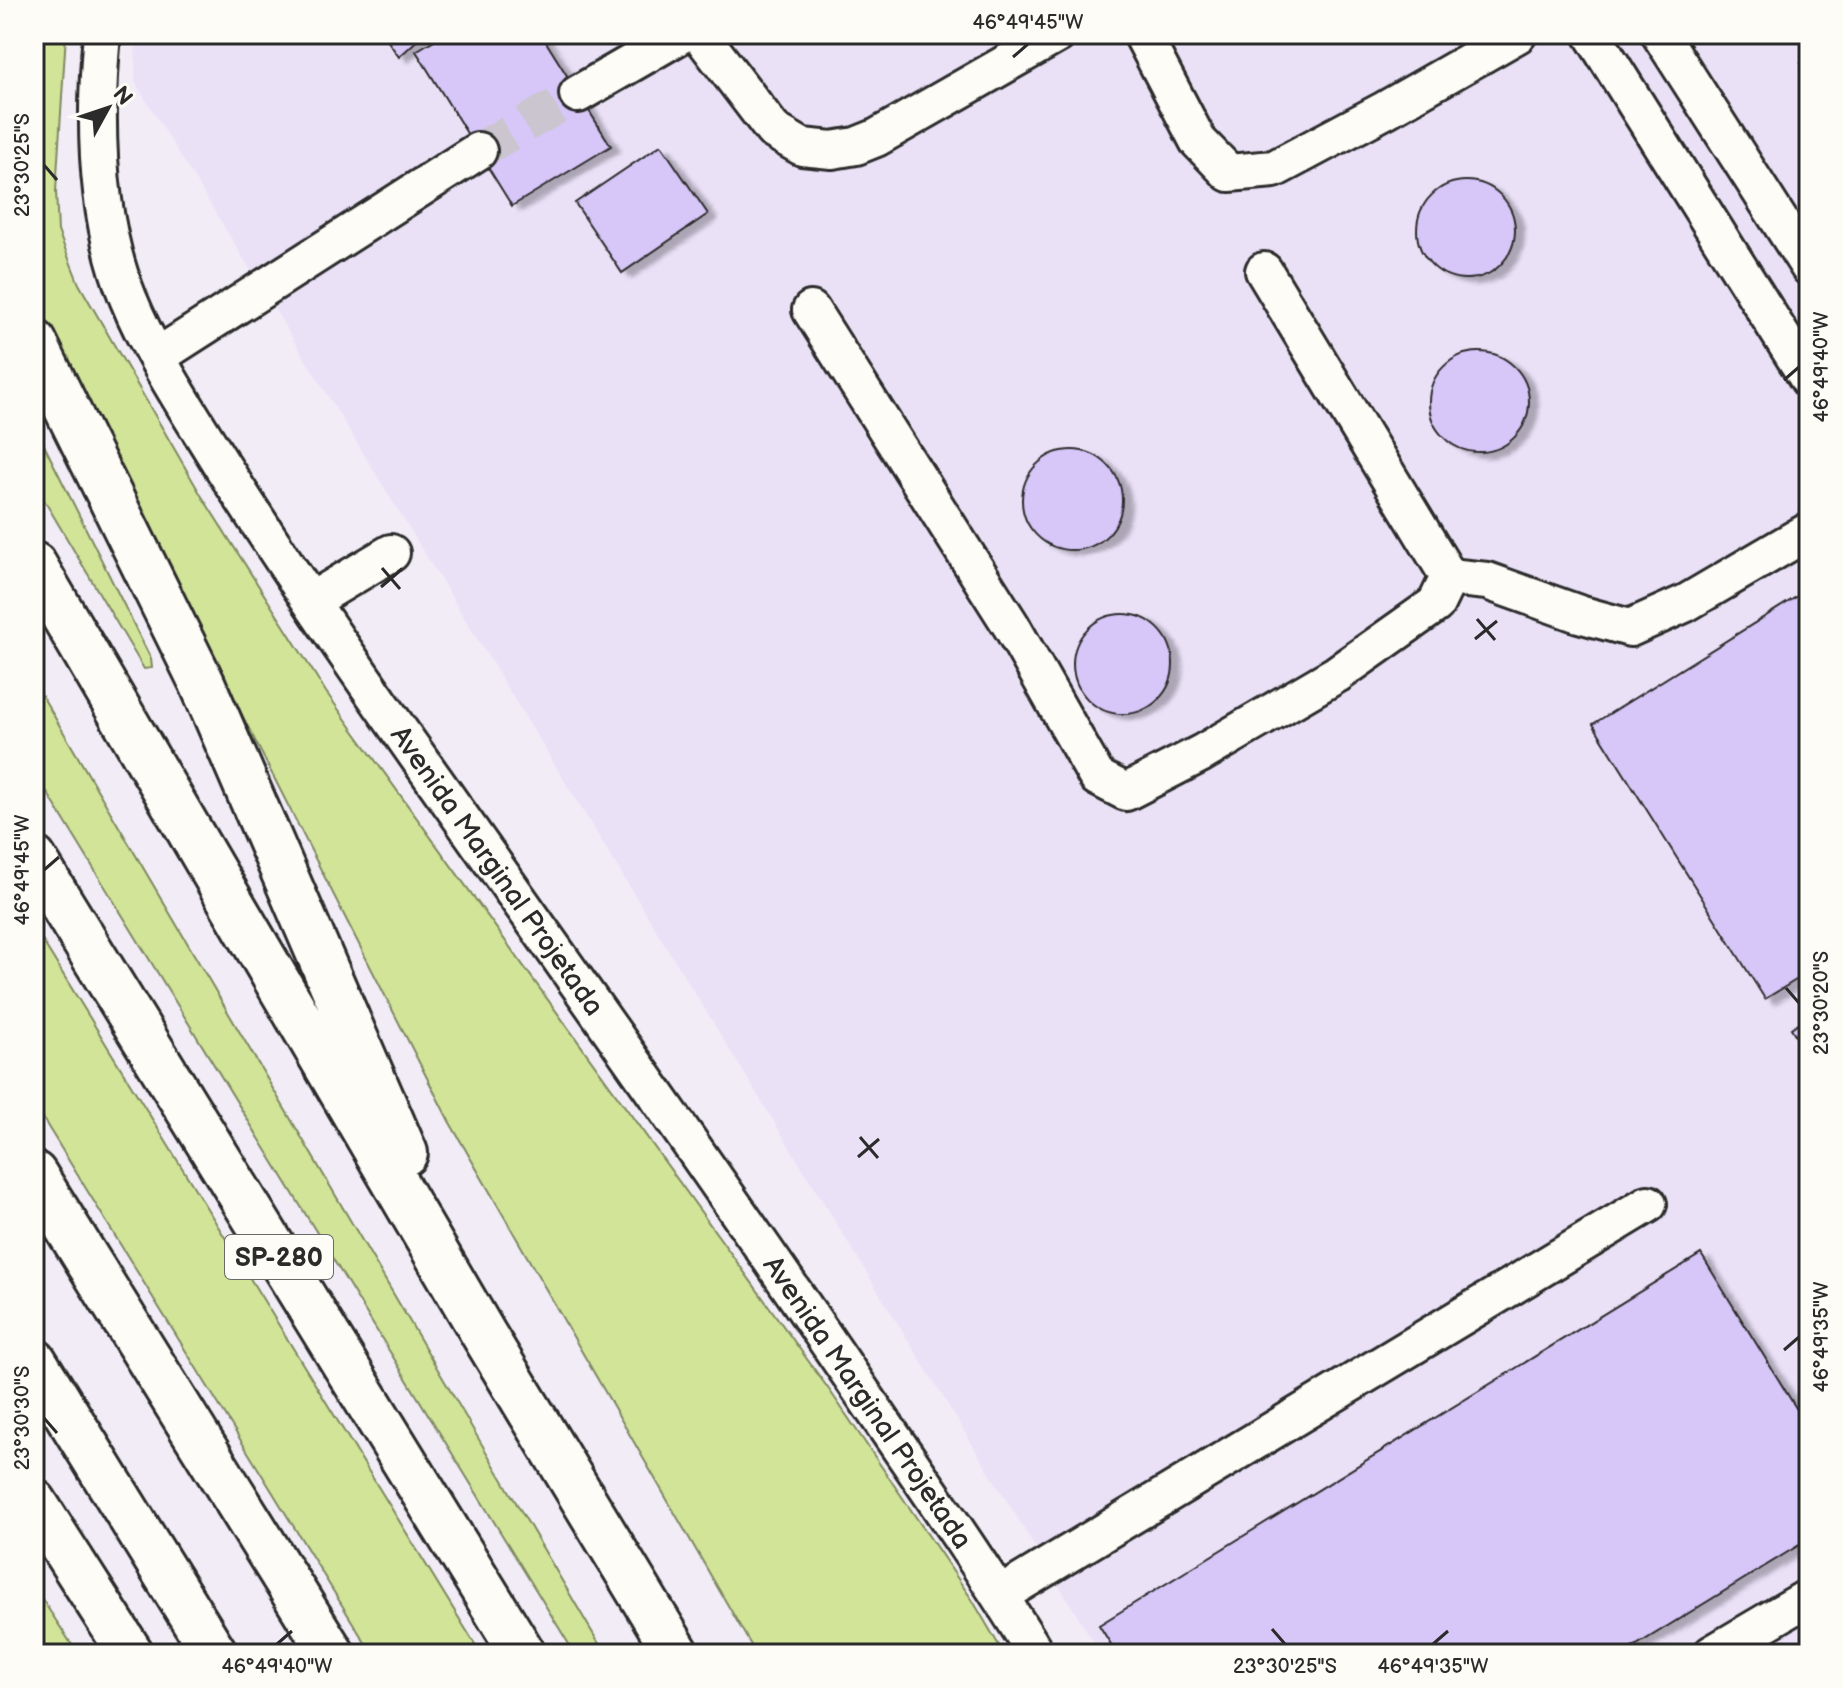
<svg xmlns="http://www.w3.org/2000/svg" width="1843" height="1688" font-family="'Balsamiq Sans',sans-serif">
	<style>
		.built { fill: #eae1f7 }
		.green { fill: #d1e498; stroke: #7e8862; stroke-width: 2 }
		.building { fill: #d7c6f8; stroke: #2b2b2b; stroke-width: 2; filter: url(#shadow) }
		.lines { fill: none; stroke-linecap: round; stroke-linejoin: round }
		.minor-tunnel { stroke: #cac5ce; stroke-width: 36; stroke-dasharray: 36 18; stroke-linecap: butt }
		.minor-casing { stroke: #2b2b2b; stroke-width: 42 }
		.highway-casing { stroke: #2b2b2b; stroke-width: 50 }
		.minor { stroke: #fdfcf7; stroke-width: 36 }
		.highway { stroke: #fdfcf7; stroke-width: 44 }
		.ticks { fill: none; stroke: #2b2b2b; stroke-width: 3 }
		.labels { text-anchor: middle; stroke-width: 6; stroke-linejoin: round; paint-order: stroke }
		.shield { fill: #fdfcf7; stroke: #6a6a68; stroke-width: 2 }
		.shield-label { font-size: 26px; font-weight: bold; fill: #2b2b2b }
		.street-label { font-size: 28px; fill: #2b2b2b; stroke: #fdfcf7 }
		.neatline { fill: none; stroke: #2b2b2b; stroke-width: 3 }
		.ticks-label { font-size: 20px; text-anchor: middle; fill: #2b2b2b }
	</style>
	<defs>
		<filter id="shadow"><feDropShadow dx="9" dy="5" stdDeviation="2" flood-color="#0004"/></filter>
	</defs>
	<rect width="100%" height="100%" fill="#f2ecf7"/>
	<filter id="ink" filterUnits="userSpaceOnUse"><feTurbulence type="fractalNoise" baseFrequency=".0125" numOctaves="2"/><feDisplacementMap in="SourceGraphic" scale="16" xChannelSelector="R" yChannelSelector="G"/><feConvolveMatrix kernelMatrix="1 2 1 2 8 2 1 2 1" color-interpolation-filters="sRGB"/></filter>
	<g filter="url(#ink)">
		<path class="built" d="M136 34H1809V1654H1101L135 82Z"/>
		<path class="green" d="M34 34H66L56 191 58 231 79 284 201 495 326 692 830 1391 973 1601 1004 1654H756L449 1121 34 307Z
			M34 425 151 659 152 668 144 669 34 483Z
			M34 682 605 1654H575L34 771Z
			M34 927 481 1654H372L34 1104Z
			M34 1587 78 1654H34Z"/>
		<path class="building" d="M383 34H424L399 57Z
			M444 34H541L611 146 512 206 416 51Z
			M1809 58V75L1801 63Z
			M661 145 708 214 622 273 575 203Z
			M1417 230a49 49 0 1 1 98 0a49 49 0 1 1-98 0Z
			M1429 402a50 50 0 1 1 100 0a50 50 0 1 1-100 0Z
			M1022 500a50 50 0 1 1 100 0a50 50 0 1 1-100 0Z
			M1809 589V972L1765 999 1593 724Z
			M1073 664a50 50 0 1 1 100 0a50 50 0 1 1-100 0Z
			M1809 1016V1057L1791 1028Z
			M1701 1254 1809 1429V1539L1622 1654H1117L1099 1625Z"/>
		<g class="lines">
			<path class="minor-tunnel" d="M478 151 578 94"/>
			<g class="minor-casing">
				<g id="minor">
					<path id="s1" d="M102 34C94 120 95 217 128 298 151 355 189 412 221 464 289 572 361 677 435 781 574 978 715 1176 851 1376 913 1468 978 1559 1036 1654"/>
					<path d="M700 34 773 130 802 147 832 150 856 146 876 138 1058 34"/>
					<path d="M1142 34 1198 141 1229 173 1274 169 1385 110 1518 34"/>
					<path d="M1592 34 1809 380"/>
					<path d="M1660 34 1809 267"/>
					<path d="M578 94 682 34"/>
					<path d="M1264 271 1449 577"/>
					<path d="M811 310 1012 627 1097 777 1126 792 1202 753 1337 674 1436 604 1449 577 1487 581 1579 614 1630 628 1686 603 1809 531"/>
					<path d="M158 356 478 151"/>
					<path d="M311 601 391 553"/>
					<path d="M1000 1595 1648 1204"/>
					<path d="M1712 1654 1809 1597"/>
				</g>
			</g>
			<g class="highway-casing">
				<path id="highway" d="M34 342 202 683 405 1153
					M34 565 484 1335 677 1654
					M34 859 523 1654
					M34 1174 332 1654
					M34 1361 215 1654
					M34 1502 131 1654"/>
			</g>
			<use href="#minor" class="minor"/>
			<use href="#highway" class="highway"/>
		</g>
	</g>
	<path class="ticks" d="M1013 57 1028 44M44 165 57 180M1784 380 1799 367M382 568 400 589M381 587 402 569M1477 619 1495 640M1475 639 1497 621M44 870 59 857M1786 988 1799 1003M860 1137 878 1158M858 1157 879 1139M1784 1350 1799 1337M44 1418 57 1433M1272 1629 1285 1644M277 1644 292 1631M1433 1644 1448 1631"/>
	<g class="labels">
		<rect class="shield" x="225" y="1235" width="108" height="44" rx="6"/>
		<g class="shield-label">
			<text x="279" y="1266">SP-280</text>
		</g>
		<g class="street-label">
			<text dy="10" stroke="none"><textPath href="#s1" startOffset="950">Avenida Marginal Projetada</textPath></text>
			<text dy="10" stroke="none"><textPath href="#s1" startOffset="1598">Avenida Marginal Projetada</textPath></text>
		</g>
	</g>
	<rect width="1843" height="1688" fill="none" stroke="#fdfcf7" stroke-width="88"/>
	<g transform="translate(108 108) rotate(50)" stroke="#fdfcf7" stroke-width="6" paint-order="stroke">
	<path d="M0-6L14 30L0 20L-14 30Z" fill="#2b2b2b"/>
	<text y="-12" font-size="22" font-weight="bold" text-anchor="middle" fill="#2b2b2b">N</text>
	</g>
	<rect x="44" y="44" width="1755" height="1600" class="neatline"/>
	<g class="ticks-label">
		<text x="1028" y="29">46°49'45"W</text>
		<text transform="translate(22 165) rotate(-90)" y="7">23°30'25"S</text>
		<text transform="translate(1821 367) rotate(-90)" y="7">46°49'40"W</text>
		<text transform="translate(22 870) rotate(-90)" y="7">46°49'45"W</text>
		<text transform="translate(1821 1003) rotate(-90)" y="7">23°30'20"S</text>
		<text transform="translate(1821 1337) rotate(-90)" y="7">46°49'35"W</text>
		<text transform="translate(22 1418) rotate(-90)" y="7">23°30'30"S</text>
		<text x="277" y="1673">46°49'40"W</text>
		<text x="1285" y="1673">23°30'25"S</text>
		<text x="1433" y="1673">46°49'35"W</text>
	</g>
</svg>
